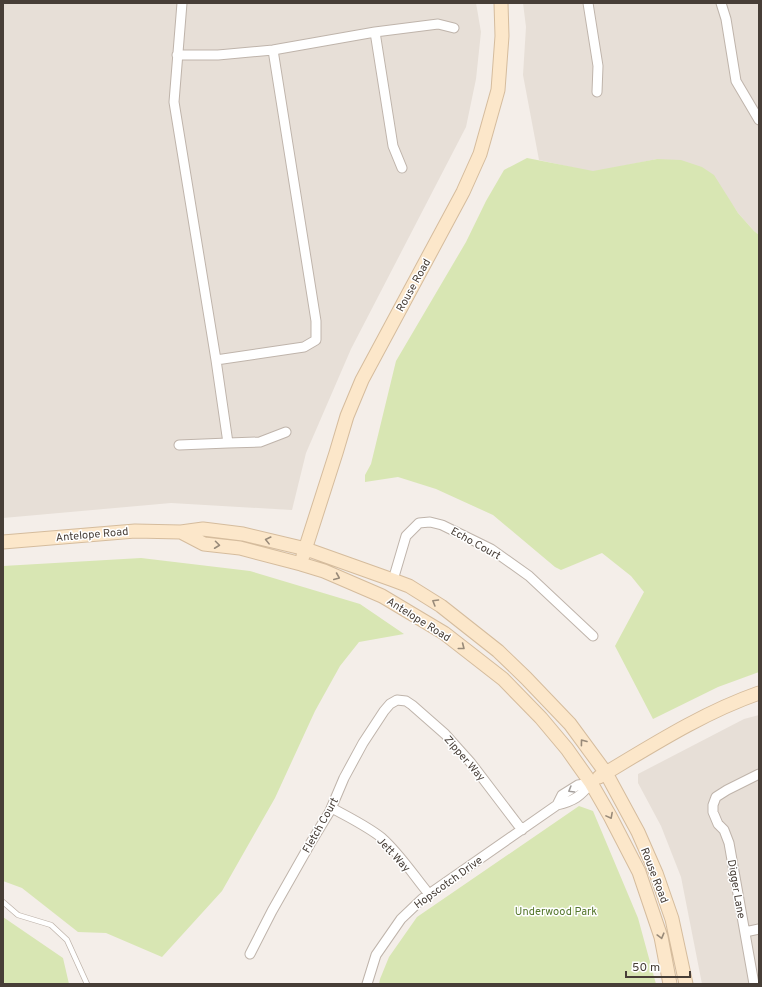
<svg xmlns="http://www.w3.org/2000/svg" width="762" height="987" font-family="Overpass,sans-serif">
	<style>
		.residential { fill: #e7dfd7 }
		.green { fill: #d8e6b3 }
		.lines { fill: none; stroke-linecap: round; stroke-linejoin: round }
		.lane-casing { stroke: #bfb4ab; stroke-width: 6 }
		.street-casing { stroke: #bfb4ab; stroke-width: 11 }
		.secondary-casing { stroke: #d5bc9d; stroke-width: 15 }
		.lane { stroke: #fff; stroke-width: 4.5 }
		.street { stroke: #fff; stroke-width: 9 }
		.secondary { stroke: #fce7ca; stroke-width: 13 }
		.oneway { stroke: #988a79 }
		.oneway2 { stroke: #a39e9b }
		.labels { text-anchor: middle; stroke-width: 3; stroke-linejoin: round; paint-order: stroke }
		.street-label { font-size: 11px; fill: #473e37; stroke: #fff }
		.park-label { font-size: 11px; fill: #55772c; stroke: #fff }
	</style>
	<rect width="100%" height="100%" fill="#f4eee9"/>
	<path class="residential" d="M3 3H476L481 32 476 79 466 127 351 349 306 453 292 510 171 503 3 518Z
		M523 3H759V235L754 231 738 213 727 197 657 159 593 172 539 160 523 75 526 27Z
		M759 715V984H702L681 877 661 826 638 783V774L744 719Z"/>
	<path class="green" d="M527 158 593 171 657 159 681 160 702 167 714 175 738 213 754 231 759 235V672L718 687 653 719 615 646 644 592 631 576 602 553 561 570 555 567 493 515 436 489 398 477 365 482V475L371 464 396 361 466 242 486 201 504 170Z
		M141 558 250 571 360 604 404 634 359 642 340 666 315 711 275 798 222 891 162 957 106 933 78 932 22 888 3 881V566Z
		M579 806 593 811 638 918 656 984H379L380 979 389 957 417 917Z
		M3 917 63 958 69 984H3Z"/>
	<g class="lines">
		<g class="lane-casing">
			<path id="lane" d="M3 902 18 915 51 925 67 940 87 984"/>
		</g>
		<g class="street-casing">
			<path id="street" d="M588 3 598 66 597 92
				M721 3 726 19 736 81 759 120
				M375 32 393 146 402 168
				M177 55H218L273 50 375 32 438 24 454 28
				M216 360 304 347 316 340V321L273 50
				M228 443 260 442 286 432
				M179 445 228 443 216 360 174 102 182 3
				M393 580 406 536 419 523 430 522 442 525 491 549 529 576 593 636
				M557 805 562 795 578 785 591 783
				M332 808C348 817 367 826 382 838 400 854 414 876 429 894
				M745 932 759 929
				M250 954 272 911 310 844 330 811 344 778 363 743 384 711 390 704 397 700 406 701 412 705 445 734 471 763 522 830
				M367 984 376 955 401 919 422 899 557 805C574 801 581 796 591 783
				M754 984 729 843 724 830 718 824 713 812V805L716 797 727 790 759 774"/>
		</g>
		<g class="secondary-casing">
			<path id="secondary" d="M181 532 204 544 240 548 301 564 324 571 382 596 444 633 503 679 541 718 567 749 591 783 610 816 639 872 661 937 670 984
				M3 542 135 531 181 532 203 529 243 534 306 549 393 580 409 586 441 606 498 651 526 678 570 724 606 773 638 832 656 873 672 919 686 984
				M303 556 336 453 347 416 362 380 463 192 480 154 498 90 502 36 501 3
				M599 777C651 746 702 713 759 693"/>
		</g>
		<use href="#lane" class="lane"/>
		<use href="#street" class="street"/>
		<use href="#secondary" class="secondary"/>
	</g>
	<defs><path id="oneway-chevron" d="M-2-3.5L2.5 0L-2 3.5" fill="none" stroke-width="1.6" stroke-linecap="round" stroke-linejoin="round"/></defs>
	<g class="oneway">
		<use href="#oneway-chevron" transform="translate(268 540) rotate(-166)"/>
		<use href="#oneway-chevron" transform="translate(217 545) rotate(7)"/>
		<use href="#oneway-chevron" transform="translate(337 577) rotate(23)"/>
		<use href="#oneway-chevron" transform="translate(435 602) rotate(-149)"/>
		<use href="#oneway-chevron" transform="translate(462 647) rotate(38)"/>
		<use href="#oneway-chevron" transform="translate(583 742) rotate(-127)"/>
		<use href="#oneway-chevron" transform="translate(610 816) rotate(62)"/>
		<use href="#oneway-chevron" transform="translate(661 936) rotate(75)"/>
	</g>
	<use class="oneway2" href="#oneway-chevron" transform="translate(571 790) rotate(149)"/>
	<g class="labels">
		<g class="street-label">
			<text transform="translate(413 285) rotate(-61)" y="4">Rouse Road</text>
			<text transform="translate(92 534) rotate(-5)" y="4">Antelope Road</text>
			<text transform="translate(476 543) rotate(29)" y="4">Echo Court</text>
			<text transform="translate(419 619) rotate(32)" y="4">Antelope Road</text>
			<text transform="translate(465 758) rotate(49)" y="4">Zipper Way</text>
			<text transform="translate(320 825) rotate(-61)" y="4">Fletch Court</text>
			<text transform="translate(394 854) rotate(47)" y="4">Jett Way</text>
			<text transform="translate(655 875) rotate(69)" y="4">Rouse Road</text>
			<text transform="translate(448 882) rotate(-36)" y="4">Hopscotch Drive</text>
			<text transform="translate(737 889) rotate(80)" y="4">Digger Lane</text>
		</g>
		<g class="park-label">
			<text x="556" y="915">Underwood Park</text>
		</g>
	</g>
	<rect width="762" height="987" fill="none" stroke="#473e37" stroke-width="8"/>
	<path d="M626 971v6h64v-6" fill="none" stroke="#473e37" stroke-width="2"/>
	<text x="632" y="971" font-size="12" fill="#473e37" stroke="#ffffff" stroke-width="3" paint-order="stroke">50 m</text>
</svg>
